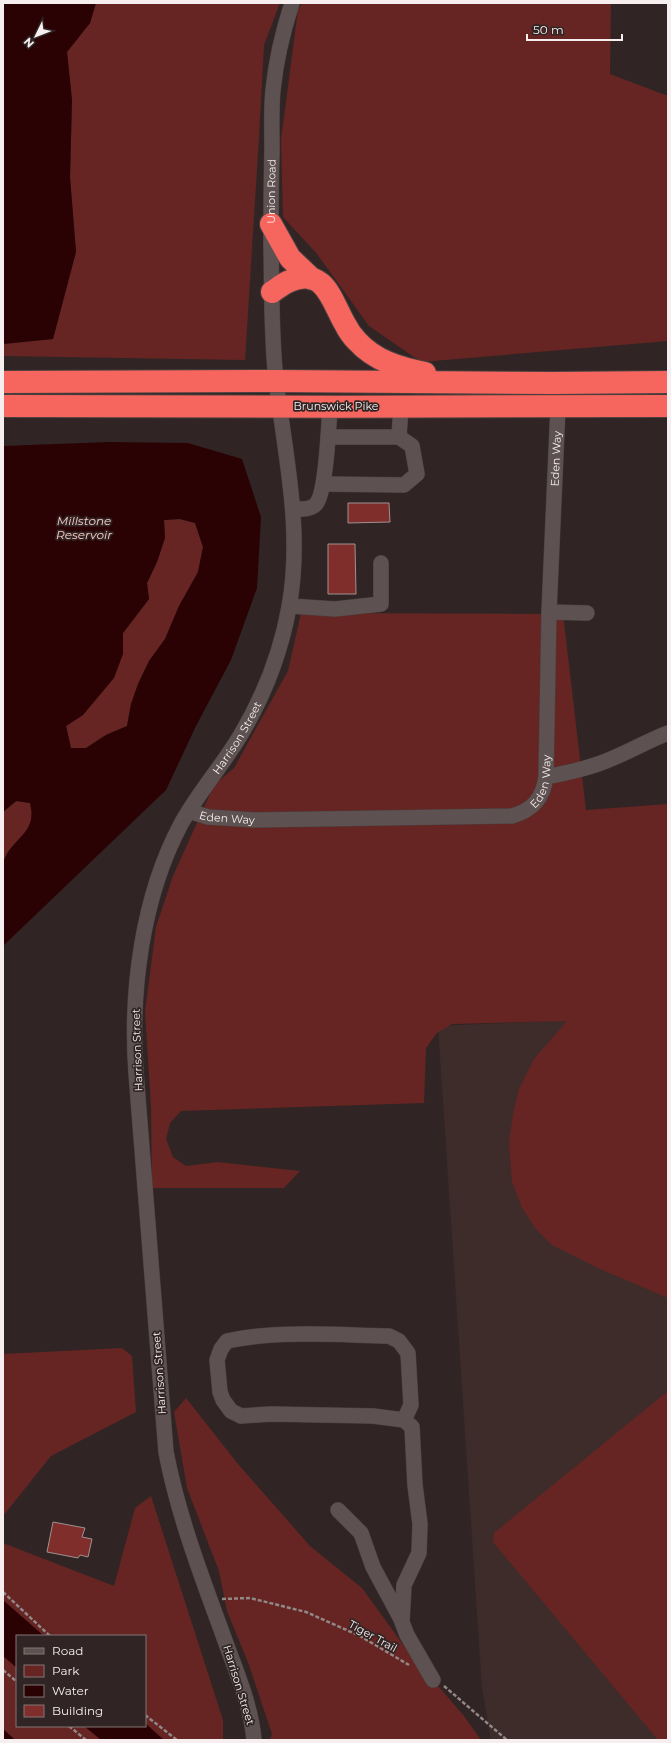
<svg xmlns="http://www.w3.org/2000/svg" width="671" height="1743" font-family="Montserrat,sans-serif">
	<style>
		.built { fill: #3d2c2a }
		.green { fill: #662522; fill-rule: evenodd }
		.water { fill: #2b0203; fill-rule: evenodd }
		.building { fill: #802e2b; stroke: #9e9190 }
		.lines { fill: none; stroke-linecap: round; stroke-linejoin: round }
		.minor-casing { stroke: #48403f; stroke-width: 16 }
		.highway-casing { stroke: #48403f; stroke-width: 24 }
		.path { stroke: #928888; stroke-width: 2.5; stroke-dasharray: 4 2; stroke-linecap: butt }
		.minor { stroke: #5d5251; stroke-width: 15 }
		.highway { stroke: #f6655e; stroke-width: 22 }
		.labels { text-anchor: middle; stroke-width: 3.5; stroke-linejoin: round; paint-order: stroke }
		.street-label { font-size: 11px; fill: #f7efef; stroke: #302524 }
		.water-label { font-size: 12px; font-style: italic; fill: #fdcbc5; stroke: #302524 }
	</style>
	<rect width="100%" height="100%" fill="#302524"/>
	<path class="built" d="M668 1016V1740H491L482 1688 438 1026Z"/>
	<path class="green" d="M96 3H280L264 45 259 137 245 360 3 356V344L53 339 76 252 70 177 72 100 67 52 90 23Z
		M302 3H611L610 74 668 96V341L421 362 369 326 317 254 283 217 281 140 298 10Z
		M180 519 195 523 203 547 198 572 179 606 165 639 149 661 138 684 131 704 127 726 106 735 86 748H71L66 726 83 715 123 654V633L149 599 147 583 157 562 165 538 164 520Z
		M301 613 563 614 586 810 668 804V1298L600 1269 552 1245 536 1229 522 1208 512 1182 509 1143 513 1114 519 1089 534 1059 567 1021 452 1024 437 1033 426 1048 424 1103 181 1111 170 1123 166 1139 173 1157 186 1166 218 1162 300 1171 284 1188H152L151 1106 145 1012 156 927 173 876 214 785 234 768 288 671Z
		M17 801 30 803C31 807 33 814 32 818 28 836 9 846 3 863V812Z
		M122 1348 132 1356 136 1412 51 1456 3 1516V1354Z
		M668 1391V1740H658L493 1542 494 1533Z
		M186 1398 238 1464 310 1546 362 1588 407 1650 464 1716 481 1740H270L272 1734 249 1665 227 1611 219 1571 187 1488 174 1412Z
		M151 1496 223 1720V1740L14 1739 3 1729V1543L114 1586 135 1508ZM17 1636H145V1726H17Z"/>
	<path class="water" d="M3 3H96L90 23 67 52 72 100 70 177 76 252 53 339 3 344Z
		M109 442 188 443 242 459 261 517 257 588 231 660 196 726 166 790 3 946V863C11 837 38 835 30 803L16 801 3 812V446ZM180 519 195 523 203 547 198 572 179 606 165 639 149 661 138 684 131 704 127 726 106 735 86 748H71L66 726 83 715 114 678 123 654V633L149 599 147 583 157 562 165 538 164 520Z
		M3 1600 44 1636H17V1668L3 1656Z
		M145 1723 164 1740H101L84 1726H145Z
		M3 1729 14 1739 15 1740H3Z"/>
	<path class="building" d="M348 503H389L390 522 348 523Z
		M328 544H355L356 594H328Z
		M53 1522 85 1528 82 1537 92 1539 88 1557 80 1555 78 1558 47 1552Z"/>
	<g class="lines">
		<g class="minor-casing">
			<g id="minor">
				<path d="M399 437 401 406"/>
				<path d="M324 484 404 485 417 474 412 446 399 437H328"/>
				<path d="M293 509C300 509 311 510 316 504 326 493 329 423 330 405"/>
				<path d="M290 606 335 609 381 604V563"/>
				<path d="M549 612 587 613"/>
				<path d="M546 777C566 773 587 769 606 761 627 753 647 741 668 733"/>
				<path id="s1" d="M189 811 208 817 254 820 512 816C533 810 543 798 546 777L549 612 558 407"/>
				<path d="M404 1420 411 1405 408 1353 399 1341 389 1336C338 1335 277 1330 227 1341L221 1349 217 1360 220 1392 223 1400 231 1411 241 1416 271 1414 373 1416 404 1420 412 1427 415 1485 420 1524 419 1553 404 1585 402 1622 407 1635 433 1680"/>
				<path d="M338 1510 361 1533 373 1567 402 1621"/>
				<path id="s2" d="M254 1740C251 1704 235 1669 223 1635 201 1575 178 1515 166 1452L136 1073C130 992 142 897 181 824 198 793 222 766 240 736 264 696 281 652 289 607 303 531 285 455 276 380 271 335 272 291 271 246 271 214 271 183 272 151 272 131 271 110 273 90 276 60 283 31 292 3"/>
			</g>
		</g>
		<g class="highway-casing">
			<path id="highway" d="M271 224 290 258 312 279
				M272 292C278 288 284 283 290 281 325 266 332 302 345 324 348 330 352 336 357 341 375 361 400 368 425 373
				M3 382 276 381 552 383 668 382
				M3 406C225 406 446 408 668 406"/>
		</g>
		<path class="path" d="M3 1592 50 1636
			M222 1599 250 1598 306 1612 360 1636 409 1665
			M3 1670 17 1682
			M444 1686 507 1740
			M145 1715 177 1740
			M69 1726 86 1740"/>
		<use href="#minor" class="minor"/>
		<use href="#highway" class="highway"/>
	</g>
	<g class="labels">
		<g class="street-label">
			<text dy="4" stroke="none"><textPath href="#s2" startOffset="1600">Union Road</textPath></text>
			<text x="336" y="410">Brunswick Pike</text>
			<text dy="4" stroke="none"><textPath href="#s1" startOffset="698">Eden Way</textPath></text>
			<text dy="4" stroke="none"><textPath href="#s2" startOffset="1041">Harrison Street</textPath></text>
			<text dy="4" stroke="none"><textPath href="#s1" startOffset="374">Eden Way</textPath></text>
			<text dy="4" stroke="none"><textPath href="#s1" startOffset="39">Eden Way</textPath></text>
			<text transform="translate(137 1050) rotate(-92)" y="4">Harrison Street</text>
			<text transform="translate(159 1373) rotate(-94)" y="4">Harrison Street</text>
			<text transform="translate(373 1636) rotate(29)" y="4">Tiger Trail</text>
			<text transform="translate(239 1685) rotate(73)" y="4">Harrison Street</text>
		</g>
		<g class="water-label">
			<text x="84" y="525">Millstone<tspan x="84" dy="14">Reservoir</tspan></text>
		</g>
	</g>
	<rect width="671" height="1743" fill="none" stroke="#f7efef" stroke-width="8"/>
	<rect x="16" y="1635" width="130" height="92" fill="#302524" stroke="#807675"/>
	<rect x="24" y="1648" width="20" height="6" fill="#5d5251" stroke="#807675"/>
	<text x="52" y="1655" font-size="12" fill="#f7efef">Road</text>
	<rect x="24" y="1665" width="20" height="12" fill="#662522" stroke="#807675"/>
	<text x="52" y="1675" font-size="12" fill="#f7efef">Park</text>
	<rect x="24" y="1685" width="20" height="12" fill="#2b0203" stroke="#807675"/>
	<text x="52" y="1695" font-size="12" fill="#f7efef">Water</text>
	<rect x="24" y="1705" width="20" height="12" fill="#802e2b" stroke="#807675"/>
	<text x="52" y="1715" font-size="12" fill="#f7efef">Building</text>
	<g transform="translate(36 36) rotate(227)" stroke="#302524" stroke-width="3" paint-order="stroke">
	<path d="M0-3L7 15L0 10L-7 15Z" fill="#f7efef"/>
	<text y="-6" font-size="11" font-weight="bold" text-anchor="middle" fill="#f7efef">N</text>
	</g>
	<path d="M527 34v6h95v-6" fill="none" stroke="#f7efef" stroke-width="2"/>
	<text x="533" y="34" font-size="12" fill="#f7efef" stroke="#302524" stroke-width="3" paint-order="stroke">50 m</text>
</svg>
